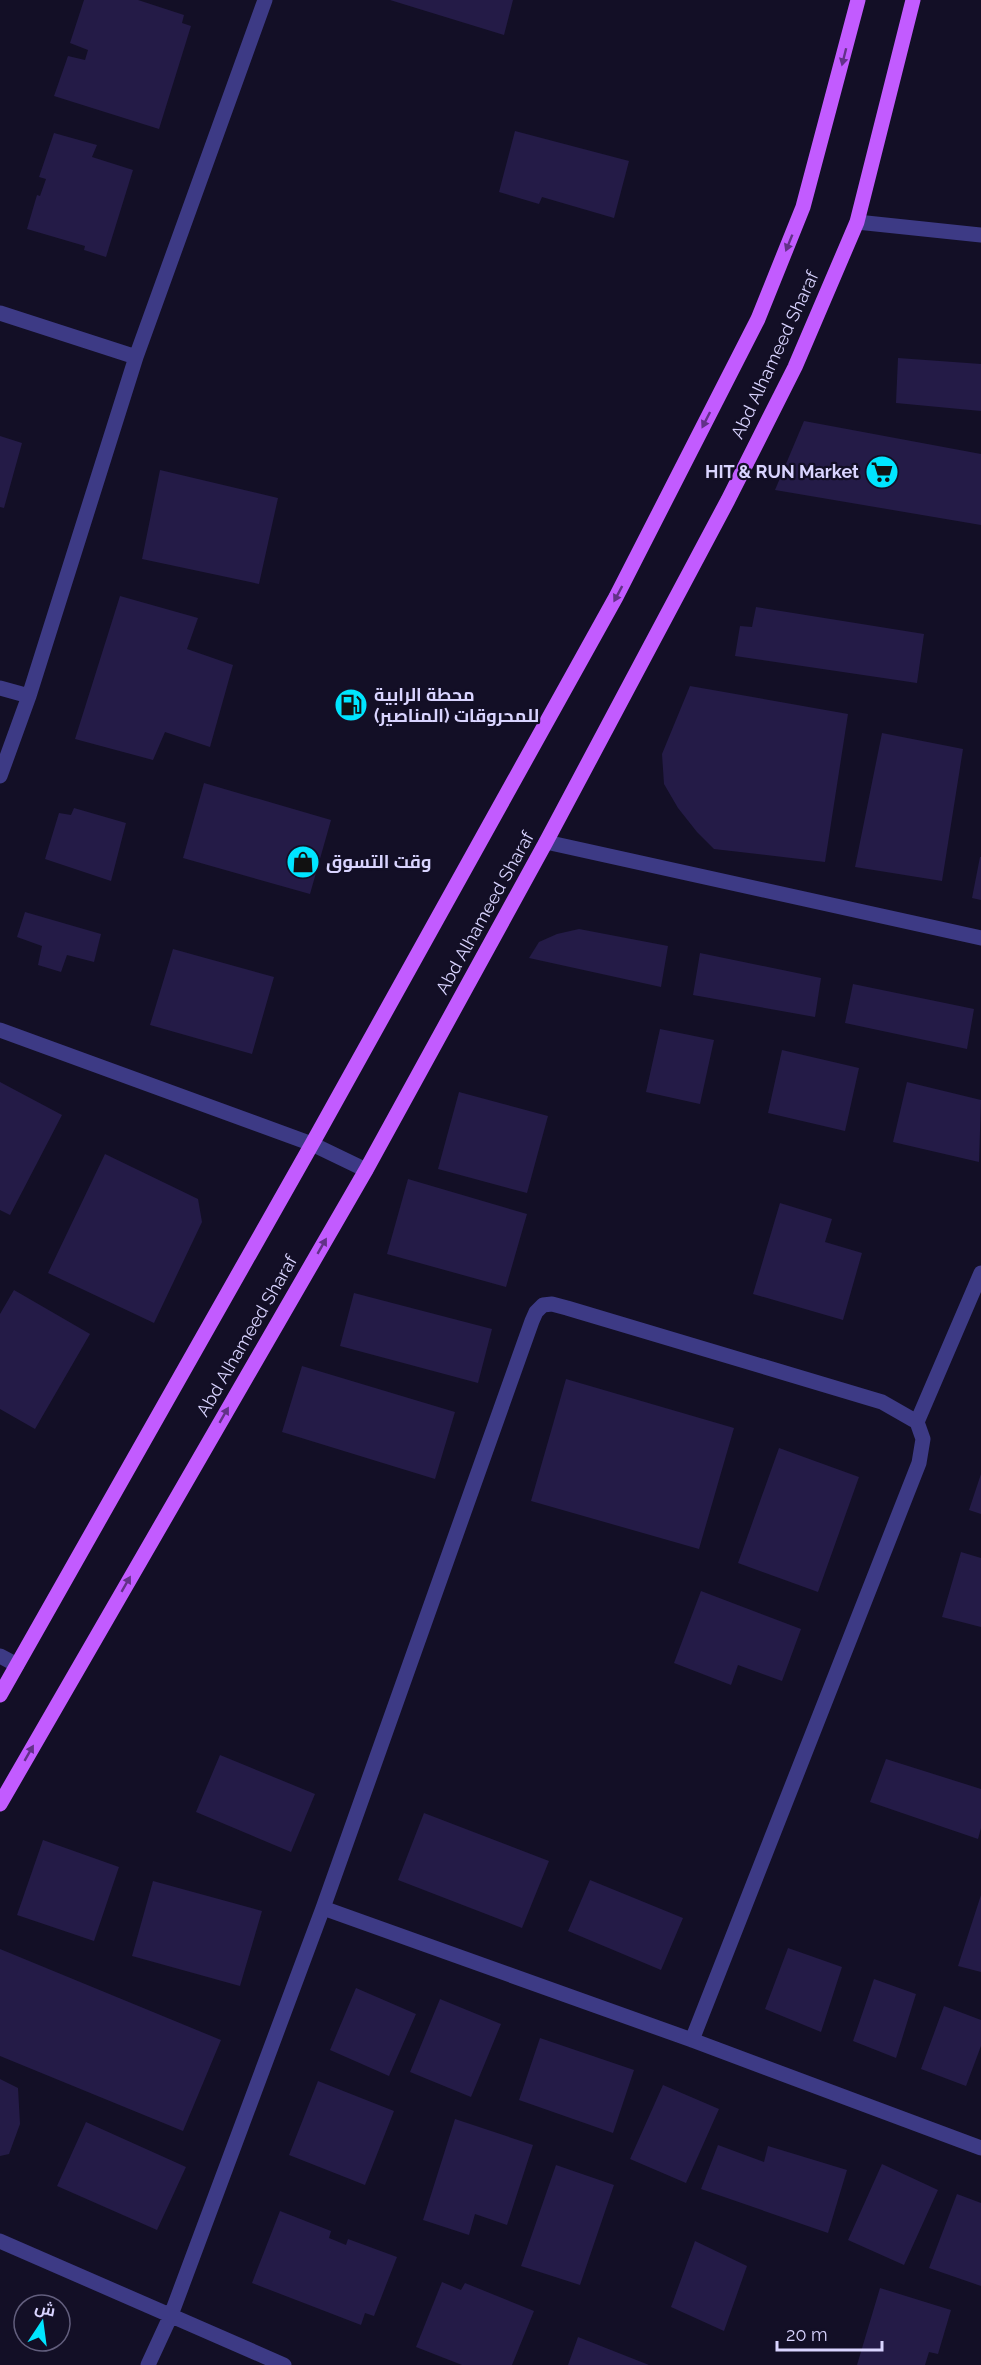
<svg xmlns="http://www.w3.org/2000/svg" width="981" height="2365" font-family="Raleway,Cairo,sans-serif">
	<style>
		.building { fill: #241b47 }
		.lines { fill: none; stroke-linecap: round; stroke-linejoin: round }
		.minor { stroke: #3d3a85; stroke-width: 15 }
		.primary { stroke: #c25bff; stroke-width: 15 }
		.oneway { fill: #623188 }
		.labels { text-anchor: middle; stroke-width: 4.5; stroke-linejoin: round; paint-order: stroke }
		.street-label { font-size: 18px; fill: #d9d4ff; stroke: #130f26 }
		.poi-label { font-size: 18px; font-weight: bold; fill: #d9d4ff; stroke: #130f26; text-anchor: start }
	</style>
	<rect width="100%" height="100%" fill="#130f26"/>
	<path class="building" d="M84 0H138L184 15 182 23 191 26 159 129 54 96 68 56 85 60 88 50 70 43Z
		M390 0H513L504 35Z
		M515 131 629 161 614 218 542 197 539 204 499 192Z
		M54 133 97 145 92 157 133 170 106 257 84 250 85 246 27 229 37 195 40 196 46 179 39 177Z
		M898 358 981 364V411L896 403Z
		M804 421 981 454V525L775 490Z
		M0 436 22 443 4 508 0 507Z
		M160 470 278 498 259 584 142 559Z
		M120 596 198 618 187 649 233 665 210 747 165 732 153 760 75 739Z
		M756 607 924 634 917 683 735 656 740 626 752 627Z
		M690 686 848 714 825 862 714 849 697 832 678 808 664 784 662 754Z
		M882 733 963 749 942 881 855 867Z
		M204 783 331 820 310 894 183 858Z
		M74 808 126 823 111 881 45 859 59 813 71 815Z
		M980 857H981V900L972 898Z
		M25 912 101 934 94 962 67 955 61 972 38 965 42 946 17 937Z
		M579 929 668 946 661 987 529 958 539 942 557 934Z
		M173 949 274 977 252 1054 150 1025Z
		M700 953 821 978 815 1017 693 995Z
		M853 984 974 1009 967 1049 845 1023Z
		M660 1029 714 1040 700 1104 646 1092Z
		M782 1050 859 1068 845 1131 768 1113Z
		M0 1082 62 1115 10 1215 0 1210Z
		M907 1082 981 1100 979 1162 893 1142Z
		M459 1092 548 1116 527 1193 438 1169Z
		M105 1154 198 1199 202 1222 154 1323 48 1273Z
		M408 1179 527 1214 506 1287 387 1254Z
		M780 1203 832 1219 825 1242 862 1253 843 1320 753 1294Z
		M14 1290 90 1334 35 1429 0 1409V1314Z
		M354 1293 492 1329 478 1383 340 1346Z
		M302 1366 455 1412 435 1479 282 1432Z
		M566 1379 734 1428 699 1549 531 1501Z
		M779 1448 859 1477 818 1592 738 1563Z
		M981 1474V1514L969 1510Z
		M961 1552 981 1558V1627L942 1617Z
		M701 1591 801 1629 782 1681 738 1665 731 1685 674 1663Z
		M220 1755 315 1794 291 1852 196 1812Z
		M886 1759 981 1789V1828L978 1839 870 1802Z
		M424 1813 549 1861 522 1928 398 1880Z
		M43 1840 119 1867 94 1941 17 1915Z
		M590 1880 683 1918 661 1970 568 1931Z
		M153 1881 262 1911 240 1986 132 1956Z
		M981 1895V1972L958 1966Z
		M788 1948 842 1967 821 2032 765 2009Z
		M0 1949 221 2040 183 2131 0 2056Z
		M874 1979 916 1994 896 2058 853 2041Z
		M356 1988 416 2014 389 2076 330 2050Z
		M440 1999 501 2024 471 2097 410 2072Z
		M944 2006 981 2020V2046L966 2086 921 2069Z
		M540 2038 634 2070 613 2133 519 2100Z
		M0 2079 18 2088 20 2124 9 2154 0 2156Z
		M318 2081 394 2111 365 2185 289 2155Z
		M663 2085 719 2109 686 2183 630 2159Z
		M455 2119 533 2145 507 2225 475 2214 469 2235 423 2220Z
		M86 2122 186 2167 157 2230 57 2186Z
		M718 2145 764 2162 768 2146 847 2170 828 2233 701 2189Z
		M882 2164 938 2190 904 2265 848 2240Z
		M556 2165 614 2185 580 2285 521 2266Z
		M957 2194 981 2203V2286L929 2268Z
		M280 2211 331 2231 329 2238 346 2245 348 2239 397 2257 374 2316 365 2313 361 2325 252 2283Z
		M695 2241 747 2266 724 2331 671 2307Z
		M442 2282 461 2290 465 2283 534 2311 512 2365H462L416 2347Z
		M880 2288 951 2310 938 2354 929 2352 925 2365H857Z
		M578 2337 649 2365H568Z"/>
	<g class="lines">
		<path class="minor" d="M857 222 981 235
			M0 313 136 357
			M0 688 29 696
			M0 776 29 696 136 357 265 0
			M546 842 981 938
			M0 1030 312 1144 366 1170
			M917 1422 981 1273
			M0 1656 17 1665
			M323 1908 692 2040 981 2148
			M0 2241 284 2365
			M148 2365 171 2315 323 1908 532 1321 536 1312 543 1305 552 1304 567 1308 882 1402 917 1422 923 1439 919 1463 692 2040"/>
		<path class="primary" d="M0 1695 312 1144 616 597 758 319 803 207 858 0
			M0 1804 366 1170 546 842 728 500 795 367 857 222 913 0"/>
	</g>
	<defs><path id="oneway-solid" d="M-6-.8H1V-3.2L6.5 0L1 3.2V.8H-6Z" transform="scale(1.5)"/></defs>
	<g class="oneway">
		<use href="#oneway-solid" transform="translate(844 57) rotate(104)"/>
		<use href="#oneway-solid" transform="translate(789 243) rotate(112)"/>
		<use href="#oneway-solid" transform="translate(706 420) rotate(117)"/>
		<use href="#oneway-solid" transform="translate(618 594) rotate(118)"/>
		<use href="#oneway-solid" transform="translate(322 1246) rotate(-60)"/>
		<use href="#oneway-solid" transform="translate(224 1415) rotate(-60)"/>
		<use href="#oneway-solid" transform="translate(126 1584) rotate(-60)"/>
		<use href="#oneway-solid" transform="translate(29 1753) rotate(-60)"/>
	</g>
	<defs>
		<g id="supermarket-disc" transform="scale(1.725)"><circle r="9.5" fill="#00e5ff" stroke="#130f26"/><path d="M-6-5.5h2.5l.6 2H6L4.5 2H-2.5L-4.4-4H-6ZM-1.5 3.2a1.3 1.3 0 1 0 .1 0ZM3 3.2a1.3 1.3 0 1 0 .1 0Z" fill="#111"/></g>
		<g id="fuel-disc" transform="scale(1.725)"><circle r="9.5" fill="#00e5ff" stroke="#130f26"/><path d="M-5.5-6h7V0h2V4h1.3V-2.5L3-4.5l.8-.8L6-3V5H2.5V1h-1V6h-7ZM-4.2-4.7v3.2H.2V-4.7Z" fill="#111"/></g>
		<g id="shop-disc" transform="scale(1.725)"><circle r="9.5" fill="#00e5ff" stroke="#130f26"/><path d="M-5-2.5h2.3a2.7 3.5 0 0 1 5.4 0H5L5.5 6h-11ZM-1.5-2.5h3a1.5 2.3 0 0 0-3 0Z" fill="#111"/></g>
	</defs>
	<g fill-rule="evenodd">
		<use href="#supermarket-disc" x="882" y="472"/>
		<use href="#fuel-disc" x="351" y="705"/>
		<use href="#shop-disc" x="303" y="862"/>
	</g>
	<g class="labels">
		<g class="street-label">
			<text transform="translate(775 355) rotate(-65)" y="6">Abd Alhameed Sharaf</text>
			<text transform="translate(485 913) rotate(-61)" y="6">Abd Alhameed Sharaf</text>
			<text transform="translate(247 1336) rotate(-60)" y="6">Abd Alhameed Sharaf</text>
		</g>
		<g class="poi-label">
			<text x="859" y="478" text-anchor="end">HIT &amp; RUN Market</text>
			<text x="374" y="701">محطة الرابية<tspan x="374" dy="21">للمحروقات (المناصير)</tspan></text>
			<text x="326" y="868">وقت التسوق</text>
		</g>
	</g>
	<g transform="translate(42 2323) rotate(13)"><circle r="28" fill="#130f26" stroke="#625e7d" stroke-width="1.5"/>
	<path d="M0-4.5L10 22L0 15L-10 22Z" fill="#00e5ff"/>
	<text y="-9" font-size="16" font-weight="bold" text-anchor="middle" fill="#d9d4ff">ش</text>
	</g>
	<path d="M777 2341v9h105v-9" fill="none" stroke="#d9d4ff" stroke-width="3"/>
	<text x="786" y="2341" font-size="18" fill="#d9d4ff" stroke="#130f26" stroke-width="4.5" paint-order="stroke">20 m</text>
</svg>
